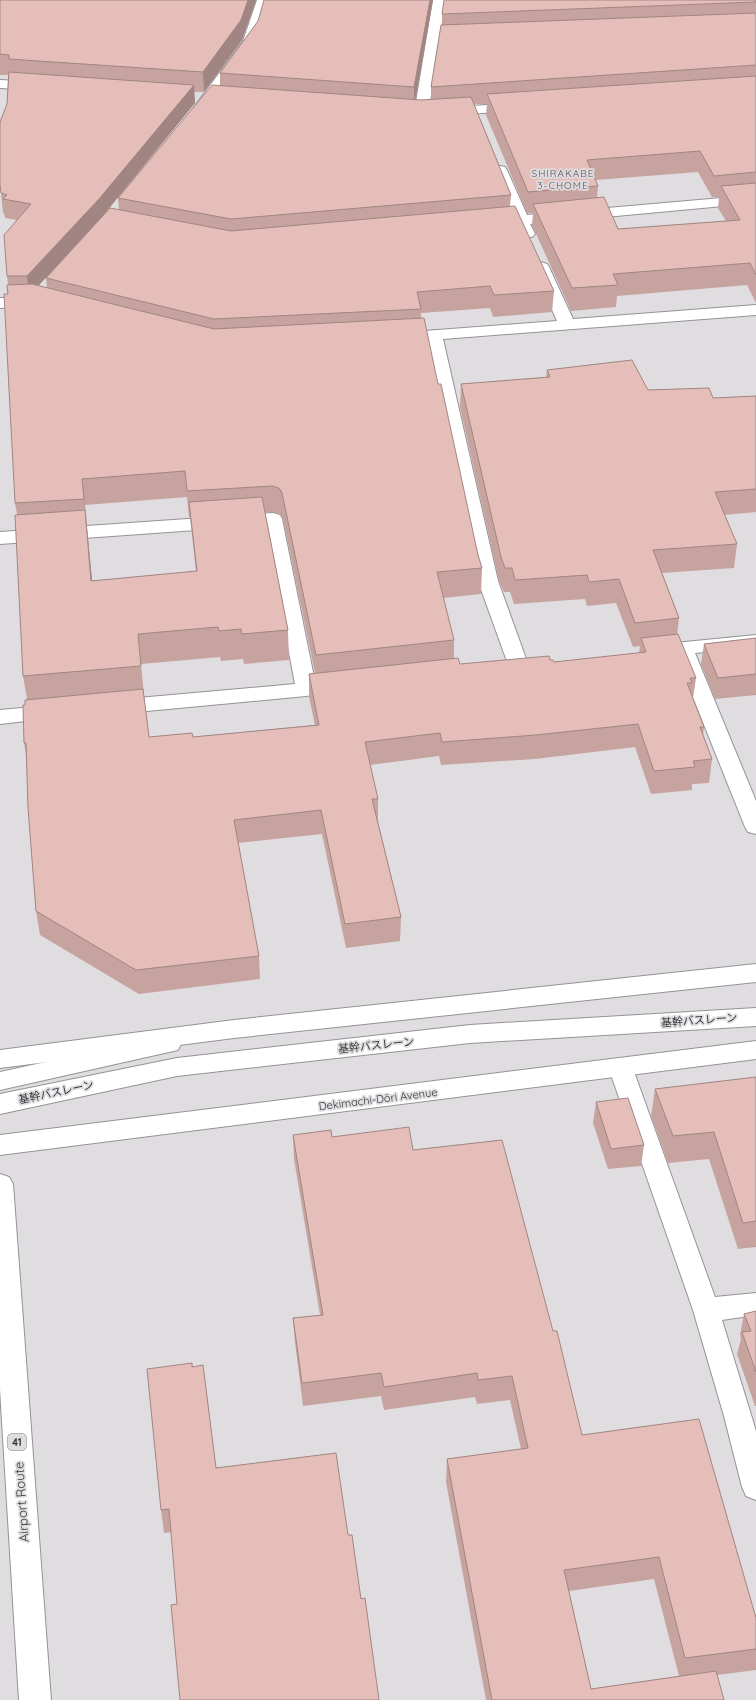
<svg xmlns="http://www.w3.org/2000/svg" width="756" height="1700" font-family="Quicksand,'Noto Sans JP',sans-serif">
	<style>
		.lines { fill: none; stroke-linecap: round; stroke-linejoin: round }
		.minor-casing { stroke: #959296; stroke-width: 2 }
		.major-casing { stroke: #959296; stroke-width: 2 }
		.highway-casing { stroke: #959296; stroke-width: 2 }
		.minor { fill: #fff; fill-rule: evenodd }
		.major { fill: #fff; fill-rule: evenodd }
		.highway { fill: #fff; fill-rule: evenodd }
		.wall { fill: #c6a39f; fill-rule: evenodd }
		.shaded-wall { fill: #a18582 }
		.building { fill: #e6beb9; stroke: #a18582 }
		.labels { text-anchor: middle; stroke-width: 3.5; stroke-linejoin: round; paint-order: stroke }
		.far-neighbourhood-label { font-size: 10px; letter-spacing: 1px; fill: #585559; stroke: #e0dde1 }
		.shield { fill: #e0dde1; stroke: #6a686b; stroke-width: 1 }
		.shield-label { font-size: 10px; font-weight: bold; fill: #373638 }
		.street-label { font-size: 11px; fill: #373638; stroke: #e0dde1 }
		.near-street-label { font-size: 13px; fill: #373638; stroke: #e0dde1 }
	</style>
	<rect width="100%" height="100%" fill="#e0dde1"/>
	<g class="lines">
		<g class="minor-casing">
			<path id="minor" d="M257 0H269L257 41 204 113H194L192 110 243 41Z
				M433 0H445L440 36H473L475 39 473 42 468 43 439 44 428 114 426 117H416L414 114Z
				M0 80 39 82 44 83 46 86 44 89 39 90 0 88Z
				M515 103 520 104 522 107 520 110 446 116 441 115 439 112 441 109 446 108Z
				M500 166 505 167 507 170 527 215 756 195V203L530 224 535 234 532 237H522L516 225 492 228 487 226 484 223 487 220 512 217 493 170 495 167Z
				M541 262 547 264 549 267 573 319 756 305V315L443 339 498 581 529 667 526 671 519 673 512 671 509 667 478 581 427 341 398 343 392 341 390 338 392 335 398 333 557 321 533 267 535 264Z
				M35 297 41 299 43 302 41 305 0 308V298Z
				M273 513 280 515 282 519 315 682 339 680 346 681 349 686 346 691 306 696 115 714 108 712 105 707 108 702 115 700 295 684 265 525 0 544V532Z
				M756 635V647L695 653 756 801V834L748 832 745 827 676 655 654 657 647 655 644 651 647 647 654 645Z
				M53 705 60 707 63 712 60 717 0 724V710Z
				M756 1008V1026L470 1043 177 1076 0 1114V1094L177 1058 470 1025Z
				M169 1035 178 1038 181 1044 178 1050 0 1090V1072Z
				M621 1060 630 1062 633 1069 715 1297 756 1293V1315L722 1320 756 1431V1500L746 1496 742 1487 724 1416 693 1310 609 1069 612 1062Z"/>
		</g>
		<g class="major-casing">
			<path id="major" d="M756 964V982L234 1038 0 1068V1050L234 1020Z
				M756 1041V1059L0 1155V1135Z"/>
		</g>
		<g class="highway-casing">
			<path id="highway" d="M0 1174 9 1177 13 1184 51 1700H19L0 1389Z"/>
		</g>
		<use href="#minor" class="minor"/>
		<use href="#major" class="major"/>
		<use href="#highway" class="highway"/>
	</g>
	<path class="wall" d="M0 0H256L242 40 204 92H194L195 103 107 211 119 210 118 198 220 86V73L433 0 415 100H431V87L442 25V14L756 0V303L747 285 617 296 616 307 571 311 532 225 533 213H527L486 115 487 104H474L511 195 510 206 554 291 552 312 493 317 490 308 421 313V318L438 384 478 555 482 568 481 594 443 598 454 640V658L460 664 550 660 554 662 639 653 640 646 633 647 616 603 587 606 585 599 514 604 510 592H504L499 581 460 407 461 384 546 377 547 370 648 390 713 398 756 396V512L724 515 737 544 734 568 662 573 679 618 677 635 696 678 693 698 704 727 703 736 712 759 709 783 692 784V790L651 794 635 747 535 759 441 765 439 756 370 765 378 799V822L401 917 400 941 346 948 322 834 238 843 259 956 260 979 139 994 40 935 36 911 27 760 24 743 25 705 27 699 23 676 17 514 15 503 8 285 7 276 17 220 5 218 4 213H3L1 193 7 104 8 75H0ZM698 172 712 197H719L718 208 726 221 618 229 597 198 598 186 596 180ZM68 253 46 278 47 288 38 286ZM187 497 189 517H190L196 572 92 581 85 505ZM265 512H273L280 514 283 519 315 673 309 674V697L315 725 193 737H149L144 696 141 664 220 657 221 661 243 659 244 664 289 660 288 630Z
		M756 638V695L715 699 701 664 704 644Z
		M756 1077V1247L738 1249 709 1159 668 1163 651 1116 655 1089Z
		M596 1102 644 1145 641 1166 608 1169 593 1123Z
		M293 1135 332 1137 413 1150 553 1331 582 1435 756 1618V1670L717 1675 724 1700H486L446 1482 447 1459 521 1449 510 1400 477 1404 475 1397 384 1410 381 1396 303 1406 295 1342 293 1318 320 1315 294 1159ZM654 1579 679 1676 591 1689 569 1591Z
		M756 1311V1406H755L737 1354 741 1339 740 1335 744 1314Z
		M192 1363 216 1468 348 1535 361 1599 379 1700 177 1604 171 1532 164 1533 161 1510Z"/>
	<path class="shaded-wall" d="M248 0H256L242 40 204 92 203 72Z
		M430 0H433L414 107V87Z
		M194 85 195 103 101 218 29 296 27 276Z
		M82 479 85 505 87 524 84 499Z
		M85 510 88 539 95 610 91 581Z"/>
	<path class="building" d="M0 0H248L241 20 203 72 9 59V55L0 54Z
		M264 0H430L414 87 220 73 258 21Z
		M444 0H756V2L442 14Z
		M756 13V65L431 87 441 25Z
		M9 72 194 85 99 199 27 276H7L4 235 31 204 3 199 7 195 1 193 0 185V122L7 104Z
		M756 76V172L714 176 700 151 587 160 598 186 528 192 487 94Z
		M212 85 421 100 471 97 511 195 231 219 118 198Z
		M756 183V275L750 263 613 274 618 285 572 288 533 204 604 197 618 229 740 220 721 186Z
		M515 206 554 291 494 295 490 286 417 292 421 309 214 319 46 278 110 208 231 231Z
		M32 284 214 329 424 318 438 384H441L478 555 482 568 437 572 454 640 316 655 282 493 279 488 272 486 187 491 185 471 82 479 84 499 15 503 4 294H8L7 285Z
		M632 360 648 390 709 388 713 398 756 396V489L715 492 737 544 653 550 679 618 635 623 619 579 589 582 587 575 515 580 512 568H505L501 557 461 384 550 377 547 370Z
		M262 497 288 630 242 634 241 629 219 631 218 627 138 634 141 666 23 676 15 515 85 510 91 581 197 571 189 502Z
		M678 634 696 678H690L692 683H687L704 727H700L712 759 693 761 695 767 654 771 638 724 536 735 442 742 440 733 365 742 378 799H372L401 917 345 924 321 810 234 820 259 956 136 970 36 911 28 808 26 743H24L23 705H25V700L143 689 149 737 192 733 193 737 319 725 309 674 458 658 460 664 549 656 550 660H553L554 662 646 652 641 638Z
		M756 638V674L718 678 704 644Z
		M756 1077V1221L743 1223 714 1132 673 1136 655 1089Z
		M628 1098 644 1145 611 1149 596 1102Z
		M409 1127 413 1150 502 1140 553 1331H557L582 1435 699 1419 756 1618V1649L685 1658 659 1557 564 1570 591 1689 716 1671 724 1700H492L447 1459 528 1448 512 1376 478 1380 477 1373 384 1387 381 1373 302 1383 293 1318 323 1315 293 1135 331 1130 332 1137Z
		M756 1311V1372L742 1332 751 1331 744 1314Z
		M192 1363V1367L203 1365 216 1468 336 1453 348 1535H352L361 1599 365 1598 379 1700H180L171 1605 177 1604 169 1509 161 1510 147 1369Z"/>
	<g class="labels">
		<g class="far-neighbourhood-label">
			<text x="563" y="177">SHIRAKABE<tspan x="563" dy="12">3-CHOME</tspan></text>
		</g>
		<rect class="shield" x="8" y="1434" width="18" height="16" rx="3"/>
		<g class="shield-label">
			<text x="17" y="1446">41</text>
		</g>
		<g class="street-label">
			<text transform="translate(699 1020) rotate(-4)" y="4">基幹バスレーン</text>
			<text transform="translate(376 1045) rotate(-6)" y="4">基幹バスレーン</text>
			<text transform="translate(56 1092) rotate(-12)" y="4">基幹バスレーン</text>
			<text transform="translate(378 1099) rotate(-7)" y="4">Dekimachi-Dōri Avenue</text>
		</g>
		<g class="near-street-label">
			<text transform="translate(21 1502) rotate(-94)" y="5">Airport Route</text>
		</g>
	</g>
</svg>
